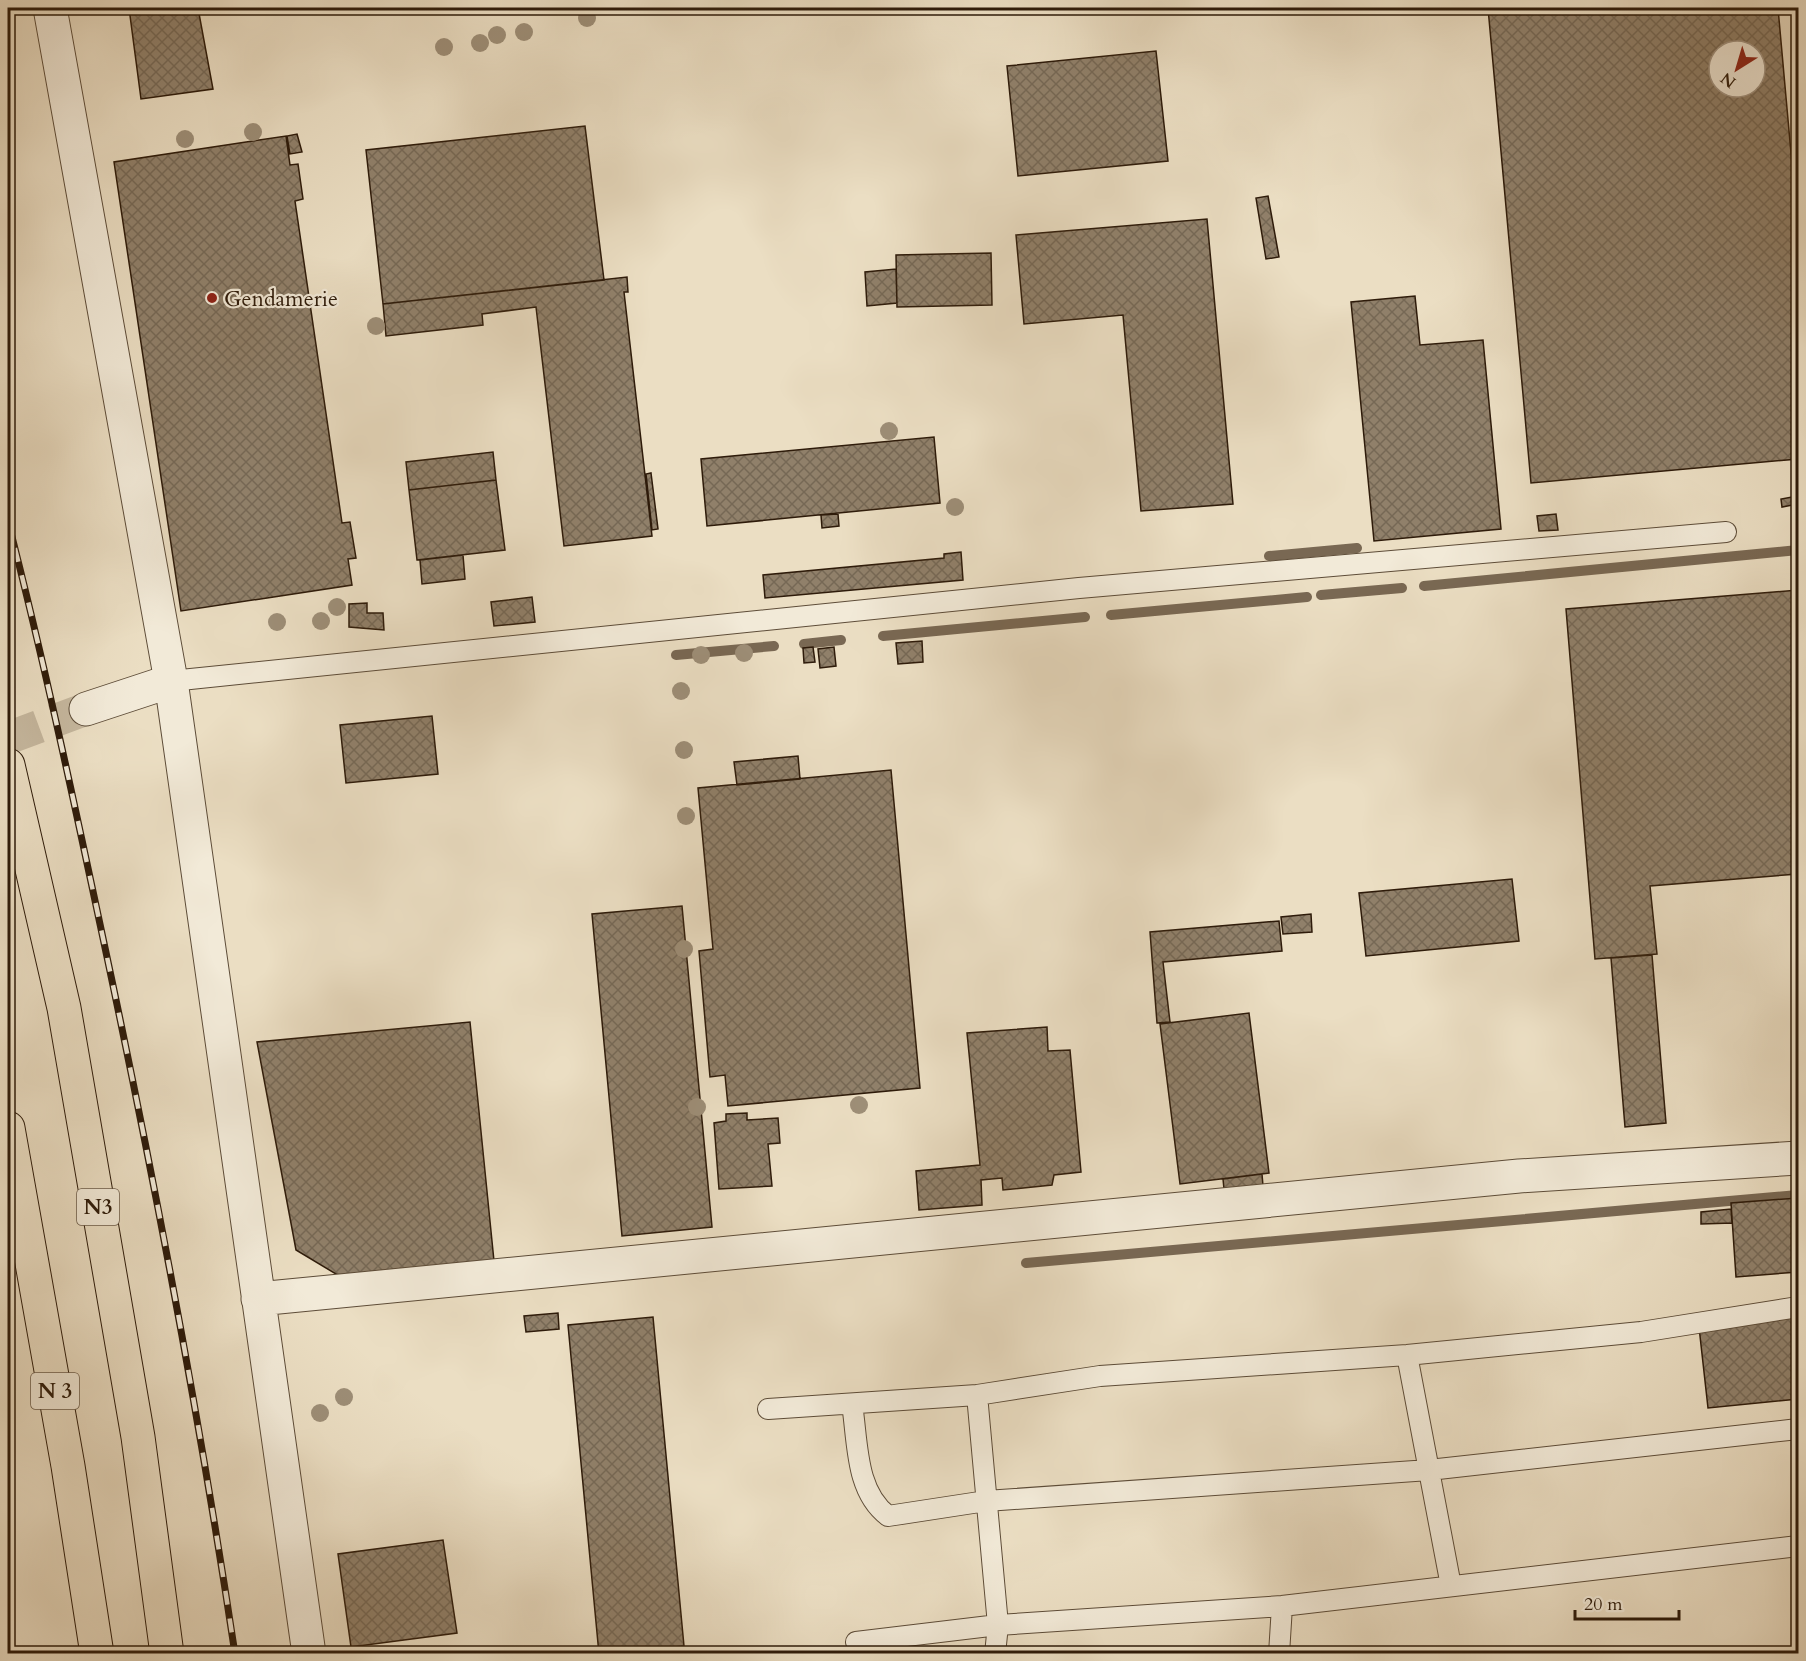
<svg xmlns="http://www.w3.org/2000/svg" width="1806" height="1661" font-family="Cardo,serif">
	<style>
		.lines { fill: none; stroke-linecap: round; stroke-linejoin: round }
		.stream { stroke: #796853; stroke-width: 10 }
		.building { fill: url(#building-cross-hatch); stroke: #2e1b0a; stroke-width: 1.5; fill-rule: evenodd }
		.minor-tunnel { stroke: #c5b79e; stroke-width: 33; stroke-dasharray: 33 16; stroke-linecap: butt }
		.service-casing { stroke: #5d4c38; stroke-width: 22 }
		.minor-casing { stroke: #5d4c38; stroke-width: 35 }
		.trunk-casing { stroke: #2e1b0a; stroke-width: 35 }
		.service { stroke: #f2ead8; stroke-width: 20 }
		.minor { stroke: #f2ead8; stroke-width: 33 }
		.trunk { stroke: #ebdec3; stroke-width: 33 }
		.rail-casing { stroke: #2e1b0a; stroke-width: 7 }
		.rail { stroke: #f2ead8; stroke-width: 4.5; stroke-dasharray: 14; stroke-linecap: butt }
		.tree { fill: #9d8e77 }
		.poi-dot { fill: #8f2418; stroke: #f2ead8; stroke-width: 2 }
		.labels { text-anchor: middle; stroke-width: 4.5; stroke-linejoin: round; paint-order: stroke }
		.shield { fill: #f2ead8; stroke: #695948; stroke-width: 1.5 }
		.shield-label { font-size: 21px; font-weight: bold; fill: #2e1b0a }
		.poi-label { font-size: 22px; fill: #2e1b0a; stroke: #f2ead8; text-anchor: start }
	</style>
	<defs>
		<pattern id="building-cross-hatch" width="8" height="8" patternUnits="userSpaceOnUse" patternTransform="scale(1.5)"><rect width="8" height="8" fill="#90806a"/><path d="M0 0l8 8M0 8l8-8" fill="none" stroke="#766855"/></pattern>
	</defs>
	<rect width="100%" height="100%" fill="#ebdec3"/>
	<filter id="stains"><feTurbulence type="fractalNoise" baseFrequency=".00333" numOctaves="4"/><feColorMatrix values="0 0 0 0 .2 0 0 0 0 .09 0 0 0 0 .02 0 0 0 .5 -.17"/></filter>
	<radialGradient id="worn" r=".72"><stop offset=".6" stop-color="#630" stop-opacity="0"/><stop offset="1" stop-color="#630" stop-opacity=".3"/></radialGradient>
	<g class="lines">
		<path class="stream" d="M1269 556 1357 548
			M1424 586 1798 550
			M1321 595 1402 588
			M1111 615 1307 597
			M883 636 1085 617
			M804 644 841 640
			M676 655 774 646
			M1026 1263 1798 1195"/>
	</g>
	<path class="building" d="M129 8H198L213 89 141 99Z
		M1488 8H1778L1798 231V459L1531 483ZM1719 51H1755V87H1719Z
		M1156 51 1168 161 1018 176 1007 66Z
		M585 126 604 280 383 304 366 150Z
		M297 134 302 152 290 154 287 136Z
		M286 136 290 165 298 164 303 199 295 201 342 523 350 522 356 558 348 559 352 585 181 611 114 162Z
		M1798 182V233L1794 183Z
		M1268 196 1279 257 1266 259 1256 198Z
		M1207 219 1233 504 1141 511 1123 315 1024 324 1016 235Z
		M991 253 992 305 897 307 896 255Z
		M896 269 897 303 867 306 865 272Z
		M627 277 628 292H624L652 536 564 546 536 307 482 314 483 325 386 336 383 304Z
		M1415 296 1420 345 1483 340 1501 529 1374 541 1351 302Z
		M934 437 940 503 707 526 701 459Z
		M493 452 496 480 409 490 406 462Z
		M651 473 658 529 652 530 646 474Z
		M496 480 505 550 417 560 409 490Z
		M1798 496V504L1782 507 1781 499Z
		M838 514 839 526 822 528 821 515Z
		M1556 514 1558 530 1539 531 1537 516Z
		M961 552 963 580 765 598 763 575 944 558V554Z
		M463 555 465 579 422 584 420 560Z
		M1798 590V874L1650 886 1657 954 1595 959 1566 609Z
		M532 597 535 622 494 626 491 602Z
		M367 603V613H383L384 630 349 627V604Z
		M922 641 923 662 898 664 896 643Z
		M813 647 815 662 804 663 803 648Z
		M834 647 836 666 820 668 818 649Z
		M432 716 438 774 346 783 340 725Z
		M798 756 800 779 737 785 734 762Z
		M891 770 920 1088 728 1106 725 1075 710 1077 699 951 713 949 698 788Z
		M1512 879 1519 941 1366 956 1359 893Z
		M682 906 712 1227 622 1236 592 914Z
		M1311 914 1312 932 1283 934 1281 917Z
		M1279 921 1282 951 1163 962 1170 1022 1157 1023 1150 932Z
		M1652 955 1666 1123 1625 1127 1611 958Z
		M1249 1013 1269 1173 1180 1184 1160 1024Z
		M470 1022 495 1271 351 1283 296 1250 257 1042Z
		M1047 1027 1048 1051 1070 1050 1081 1172 1054 1175 1052 1185 1003 1190 1002 1178 981 1180 982 1205 919 1210 916 1171 980 1165 967 1033Z
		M747 1113V1120L778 1118 780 1143 768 1144 772 1186 719 1189 714 1123 726 1121V1114Z
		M1262 1174 1263 1186 1224 1189 1223 1179Z
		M1798 1198V1272L1736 1277 1731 1203Z
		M1731 1209 1732 1223 1701 1224V1212Z
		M558 1313 559 1329 526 1332 524 1316Z
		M653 1317 684 1646 599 1654 568 1325Z
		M1798 1317V1399L1708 1408 1699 1327Z
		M443 1540 457 1633 351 1647 338 1554Z
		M684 1646 685 1654H605Z"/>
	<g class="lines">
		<path class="minor-tunnel" d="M8 738 86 709"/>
		<g class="service-casing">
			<path id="service" d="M171 681 1079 588 1726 532
				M1407 1355 1451 1586
				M977 1395 998 1625 995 1654
				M852 1404C858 1442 855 1491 888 1516L986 1501 1429 1470 1798 1429
				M768 1409 977 1395 1100 1376 1407 1355 1641 1332 1798 1307
				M856 1642 998 1625 1282 1606 1798 1546
				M1279 1654 1282 1606"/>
		</g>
		<g class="minor-casing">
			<path id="minor" d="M50 8 171 681 309 1654
				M86 709 171 681
				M258 1299 1519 1176 1798 1158"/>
		</g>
		<g class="trunk-casing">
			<path id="trunk" d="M8 765 64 1008 138 1437 167 1654
				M8 1128 68 1466 97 1654"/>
		</g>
		<use href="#service" class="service"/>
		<use href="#minor" class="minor"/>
		<use href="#trunk" class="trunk"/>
		<g class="rail-casing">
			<path id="rail" d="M8 521C45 665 76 811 107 957 156 1188 200 1420 235 1654"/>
		</g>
		<use href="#rail" class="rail"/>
	</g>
	<g class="tree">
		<circle cx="587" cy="18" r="9"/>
		<circle cx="524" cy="32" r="9"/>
		<circle cx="497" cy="35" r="9"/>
		<circle cx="480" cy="43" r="9"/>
		<circle cx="444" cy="47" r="9"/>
		<circle cx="253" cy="132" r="9"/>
		<circle cx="185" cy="139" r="9"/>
		<circle cx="376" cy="326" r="9"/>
		<circle cx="889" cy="431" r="9"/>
		<circle cx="955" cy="507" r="9"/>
		<circle cx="337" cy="607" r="9"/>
		<circle cx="321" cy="621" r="9"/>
		<circle cx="277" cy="622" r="9"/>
		<circle cx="744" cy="653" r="9"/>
		<circle cx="701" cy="655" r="9"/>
		<circle cx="681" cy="691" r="9"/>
		<circle cx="684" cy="750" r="9"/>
		<circle cx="686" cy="816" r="9"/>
		<circle cx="684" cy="949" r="9"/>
		<circle cx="859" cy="1105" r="9"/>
		<circle cx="697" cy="1107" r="9"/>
		<circle cx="344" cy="1397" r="9"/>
		<circle cx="320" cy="1413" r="9"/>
	</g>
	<circle class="poi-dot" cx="212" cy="298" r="6"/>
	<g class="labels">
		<g class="shield">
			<rect x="77" y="1189" width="42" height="36" rx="4.5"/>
			<rect x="31" y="1373" width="48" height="36" rx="4.5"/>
		</g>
		<g class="shield-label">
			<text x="98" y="1214">N3</text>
			<text x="55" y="1398">N 3</text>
		</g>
		<g class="poi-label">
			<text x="224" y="306">Gendamerie</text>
		</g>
	</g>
	<rect width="1806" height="1661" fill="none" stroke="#ebdec3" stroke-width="30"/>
	<rect x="9" y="9" width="1788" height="1643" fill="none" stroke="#2e1b0a" stroke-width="3"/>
	<rect x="15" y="15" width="1776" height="1631" fill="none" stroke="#2e1b0a" stroke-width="1.5"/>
	<g transform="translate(1737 69) rotate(217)"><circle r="28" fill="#f2ead8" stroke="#a49786" stroke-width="1.5"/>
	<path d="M0-4.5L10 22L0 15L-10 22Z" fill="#8f2418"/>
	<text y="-9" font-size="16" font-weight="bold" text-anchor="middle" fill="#2e1b0a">N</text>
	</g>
	<path d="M1575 1610v9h104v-9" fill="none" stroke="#2e1b0a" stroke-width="3"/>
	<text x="1584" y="1610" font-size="18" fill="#2e1b0a" stroke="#f2ead8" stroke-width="4.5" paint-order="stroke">20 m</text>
	<rect width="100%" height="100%" filter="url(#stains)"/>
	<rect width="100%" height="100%" fill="url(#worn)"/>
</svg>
